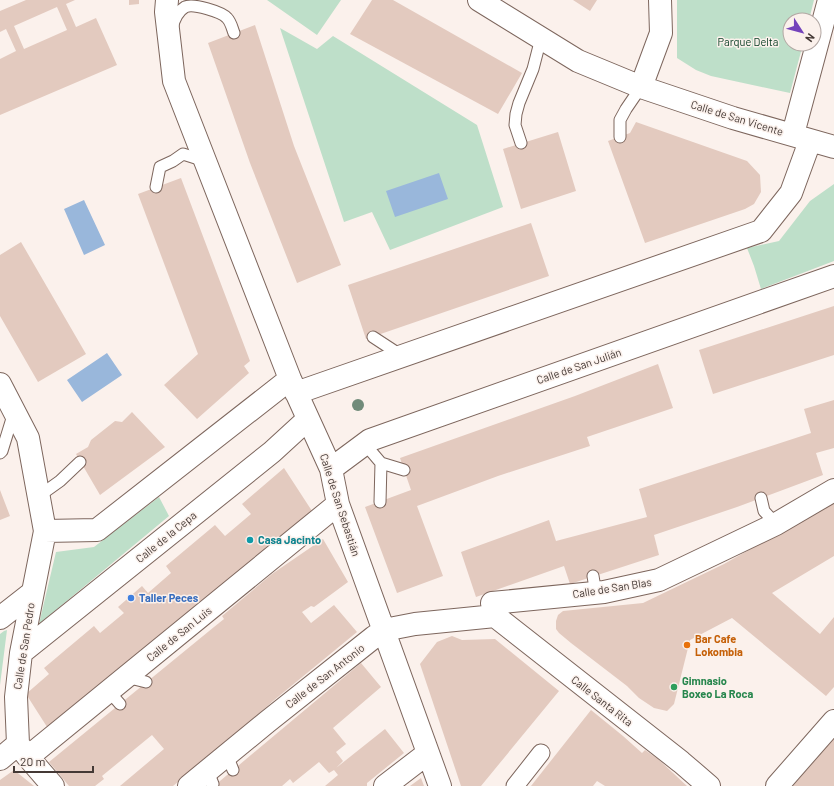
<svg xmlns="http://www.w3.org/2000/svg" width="834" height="786" font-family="Barlow,sans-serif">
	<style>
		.green { fill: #bedfc9 }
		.water { fill: #99b7db }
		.building { fill: #e3cabf; fill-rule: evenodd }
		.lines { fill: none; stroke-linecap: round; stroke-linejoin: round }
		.service-casing { stroke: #7d665d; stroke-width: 13 }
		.pedestrian-casing { stroke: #7d665d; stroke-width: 19 }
		.minor-casing { stroke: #7d665d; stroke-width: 24 }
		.service { stroke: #fff; stroke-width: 11 }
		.pedestrian { stroke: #fff; stroke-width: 17 }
		.minor { stroke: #fff; stroke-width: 22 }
		.tree { fill: #718b7a }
		.culture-dot { fill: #0f9aa8; stroke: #fbf1ec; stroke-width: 1.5 }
		.shop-dot { fill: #3f7fe0; stroke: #fbf1ec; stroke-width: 1.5 }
		.food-dot { fill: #e8710a; stroke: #fbf1ec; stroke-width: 1.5 }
		.leisure-dot { fill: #2e9e5b; stroke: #fbf1ec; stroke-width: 1.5 }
		.labels { text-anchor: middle; stroke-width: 3; stroke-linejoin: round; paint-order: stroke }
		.park-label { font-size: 11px; fill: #00381d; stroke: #fbf1ec }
		.street-label { font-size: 11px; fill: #443935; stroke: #fbf1ec }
		.culture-label { font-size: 11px; font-weight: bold; fill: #0d838f; stroke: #fbf1ec; text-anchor: start }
		.shop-label { font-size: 11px; font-weight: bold; fill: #366cbe; stroke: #fbf1ec; text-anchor: start }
		.food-label { font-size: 11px; font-weight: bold; fill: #c56008; stroke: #fbf1ec; text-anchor: start }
		.leisure-label { font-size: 11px; font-weight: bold; fill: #27864d; stroke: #fbf1ec; text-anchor: start }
	</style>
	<rect width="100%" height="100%" fill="#fbf1ec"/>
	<path class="green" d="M267 0H341L317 35Z
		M677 0H814L809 20H790V44H803L790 93 711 76 696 70 677 58Z
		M280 28 317 49 333 36 477 125 503 207 390 250 372 212 344 222Z
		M834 184V261L761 289 754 266 747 248 779 241 810 201Z
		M159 497 169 516 39 624 56 552 94 547Z
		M7 630 0 685V634L4 631Z"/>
	<path class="water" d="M439 173 448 199 395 217 386 191Z
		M84 200 105 245 84 255 64 209Z
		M107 353 122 375 82 402 67 380Z"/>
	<path class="building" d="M26 0H75L66 4 76 27 96 18 117 65 0 115V59L16 51 6 29 0 32V11ZM57 7 67 30 24 49 14 26Z
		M129 0H139V4L129 5Z
		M372 0H393L522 73 498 114 350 34Z
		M573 0H597L590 11Z
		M255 25 294 146 341 265 297 283 250 163 208 43Z
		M636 122 747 161 760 175 761 192 754 204 745 209 645 243 608 141 630 133Z
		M558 132 576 191 521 209 503 149Z
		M181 178 250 361 244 366 249 373 197 419 164 385 198 354 138 194Z
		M531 223 549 276 366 339 348 285Z
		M21 242 86 354 38 382 0 316V255Z
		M834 306V355L713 394 699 350Z
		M658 364 673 408 587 437 590 446 498 476 417 506 443 576 397 593 365 507 411 490 400 458 575 396Z
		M834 400V448L816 453 823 475 737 507 654 535 659 555 570 584 564 566 476 597 461 552 549 520 556 541 647 517 639 489 811 433 804 409Z
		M132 412 165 447 100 495 76 454 88 447 91 440 115 421 122 422Z
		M284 468 312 511 49 730 26 694 49 674 44 668 94 626 100 633 124 613 118 607 142 586 148 593 171 573 166 566 215 525 225 536 251 514 242 504Z
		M0 490 10 516 0 520Z
		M834 500V556L772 593 820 634 834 617V687L826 696 732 618 690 640 674 704 667 711 654 708 639 698 627 686 571 643 559 633 556 629V621L558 615 563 611 643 603 724 564 811 515Z
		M323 539 348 582 314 607 311 606 302 612 311 623 334 605 357 632 273 701 231 739 173 786H120L164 749 152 735 102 776 104 779 95 786H69L49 762 214 627 224 619 222 616 272 574Z
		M452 636 462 640 495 639 559 691 481 786H461L420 664 437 642Z
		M361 663 381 687 333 728 346 744 336 752 343 761 336 768 385 729 404 753 367 783V786H325L338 775 334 770 329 773 319 762 293 783 290 779 282 786H214Z
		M591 710 623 736 642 753 645 750 658 759 687 786H605L597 781 593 786H531Z
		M834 736V786H788Z
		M14 770 34 786H0V780Z
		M421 778 424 786H410Z"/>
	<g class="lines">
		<g class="service-casing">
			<path id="service" d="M172 28C174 20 178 11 185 7 193 3 222 12 227 18 231 22 232 28 234 33
				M620 137V120L626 109 641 87
				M521 143 515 125 516 114 519 103 533 69 541 38
				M156 187 160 167 173 161 183 154 205 161
				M373 337 402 356
				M364 443 381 463 380 502
				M0 453 2 451 14 412
				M381 463 404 470
				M39 496 60 481 80 462
				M761 498 764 511 776 524
				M593 576 595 588 602 591
				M126 677 146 682
				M104 696H113L120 704
				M231 752 229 760 233 770
				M212 769 209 774 213 784 212 786"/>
		</g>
		<g class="pedestrian-casing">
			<path id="pedestrian" d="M515 786 541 753"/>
		</g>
		<g class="minor-casing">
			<path id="minor" d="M167 0 166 12 174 81 290 379 331 469 338 504 440 786
				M479 0 578 61 641 87 733 118 834 147
				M641 87 661 33 660 0
				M793 134 829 0
				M0 384 28 438 45 531 21 653 16 697 18 744 28 757 53 786
				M296 393 761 231 791 193 810 141
				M331 469 370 440 834 276
				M45 531 97 530 290 379
				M495 616 681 762 709 786
				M0 618 32 593
				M21 653 272 452 308 419
				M28 757 338 504
				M0 759 18 744
				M189 786 267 722 374 637 384 630 415 624 495 616 492 603 604 592 659 580 776 524 834 490
				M385 786 428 753
				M777 786 834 721"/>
		</g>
		<use href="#service" class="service"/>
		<use href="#pedestrian" class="pedestrian"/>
		<use href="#minor" class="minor"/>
	</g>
	<circle class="tree" cx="358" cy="405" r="6"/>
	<circle class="culture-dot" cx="250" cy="540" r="4"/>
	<circle class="shop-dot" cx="131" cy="598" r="4"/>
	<circle class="food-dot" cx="687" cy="645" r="4"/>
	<circle class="leisure-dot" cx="674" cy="687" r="4"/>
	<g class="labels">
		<g class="park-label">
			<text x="748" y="46">Parque Delta</text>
		</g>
		<g class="street-label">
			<text transform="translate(737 118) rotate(17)" y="4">Calle de San Vicente</text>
			<text transform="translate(579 366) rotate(-19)" y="4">Calle de San Julián</text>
			<text transform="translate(340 505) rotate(72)" y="4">Calle de San Sebastián</text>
			<text transform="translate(166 537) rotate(-39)" y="4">Calle de la Cepa</text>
			<text transform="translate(612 588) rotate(-9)" y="4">Calle de San Blas</text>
			<text transform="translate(179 634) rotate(-39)" y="4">Calle de San Luis</text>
			<text transform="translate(24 646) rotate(-81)" y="4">Calle de San Pedro</text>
			<text transform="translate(325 676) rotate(-38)" y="4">Calle de San Antonio</text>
			<text transform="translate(602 701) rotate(38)" y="4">Calle Santa Rita</text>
		</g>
		<g class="culture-label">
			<text x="258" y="544">Casa Jacinto</text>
		</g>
		<g class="shop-label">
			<text x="139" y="602">Taller Peces</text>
		</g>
		<g class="food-label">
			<text x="695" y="643">Bar Cafe<tspan x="695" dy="13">Lokombia</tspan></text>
		</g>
		<g class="leisure-label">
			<text x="682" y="685">Gimnasio<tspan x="682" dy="13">Boxeo La Roca</tspan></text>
		</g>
	</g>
	<g transform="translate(802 32) rotate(126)"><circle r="19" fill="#fbf1ec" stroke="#b2a7a3"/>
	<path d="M0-3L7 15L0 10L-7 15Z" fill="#7443bb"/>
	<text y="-6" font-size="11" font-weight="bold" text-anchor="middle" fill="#443935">N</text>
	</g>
	<path d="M14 766v6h79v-6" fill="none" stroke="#443935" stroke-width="2"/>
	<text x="20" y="766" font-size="12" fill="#443935" stroke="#fbf1ec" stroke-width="3" paint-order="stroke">20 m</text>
</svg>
